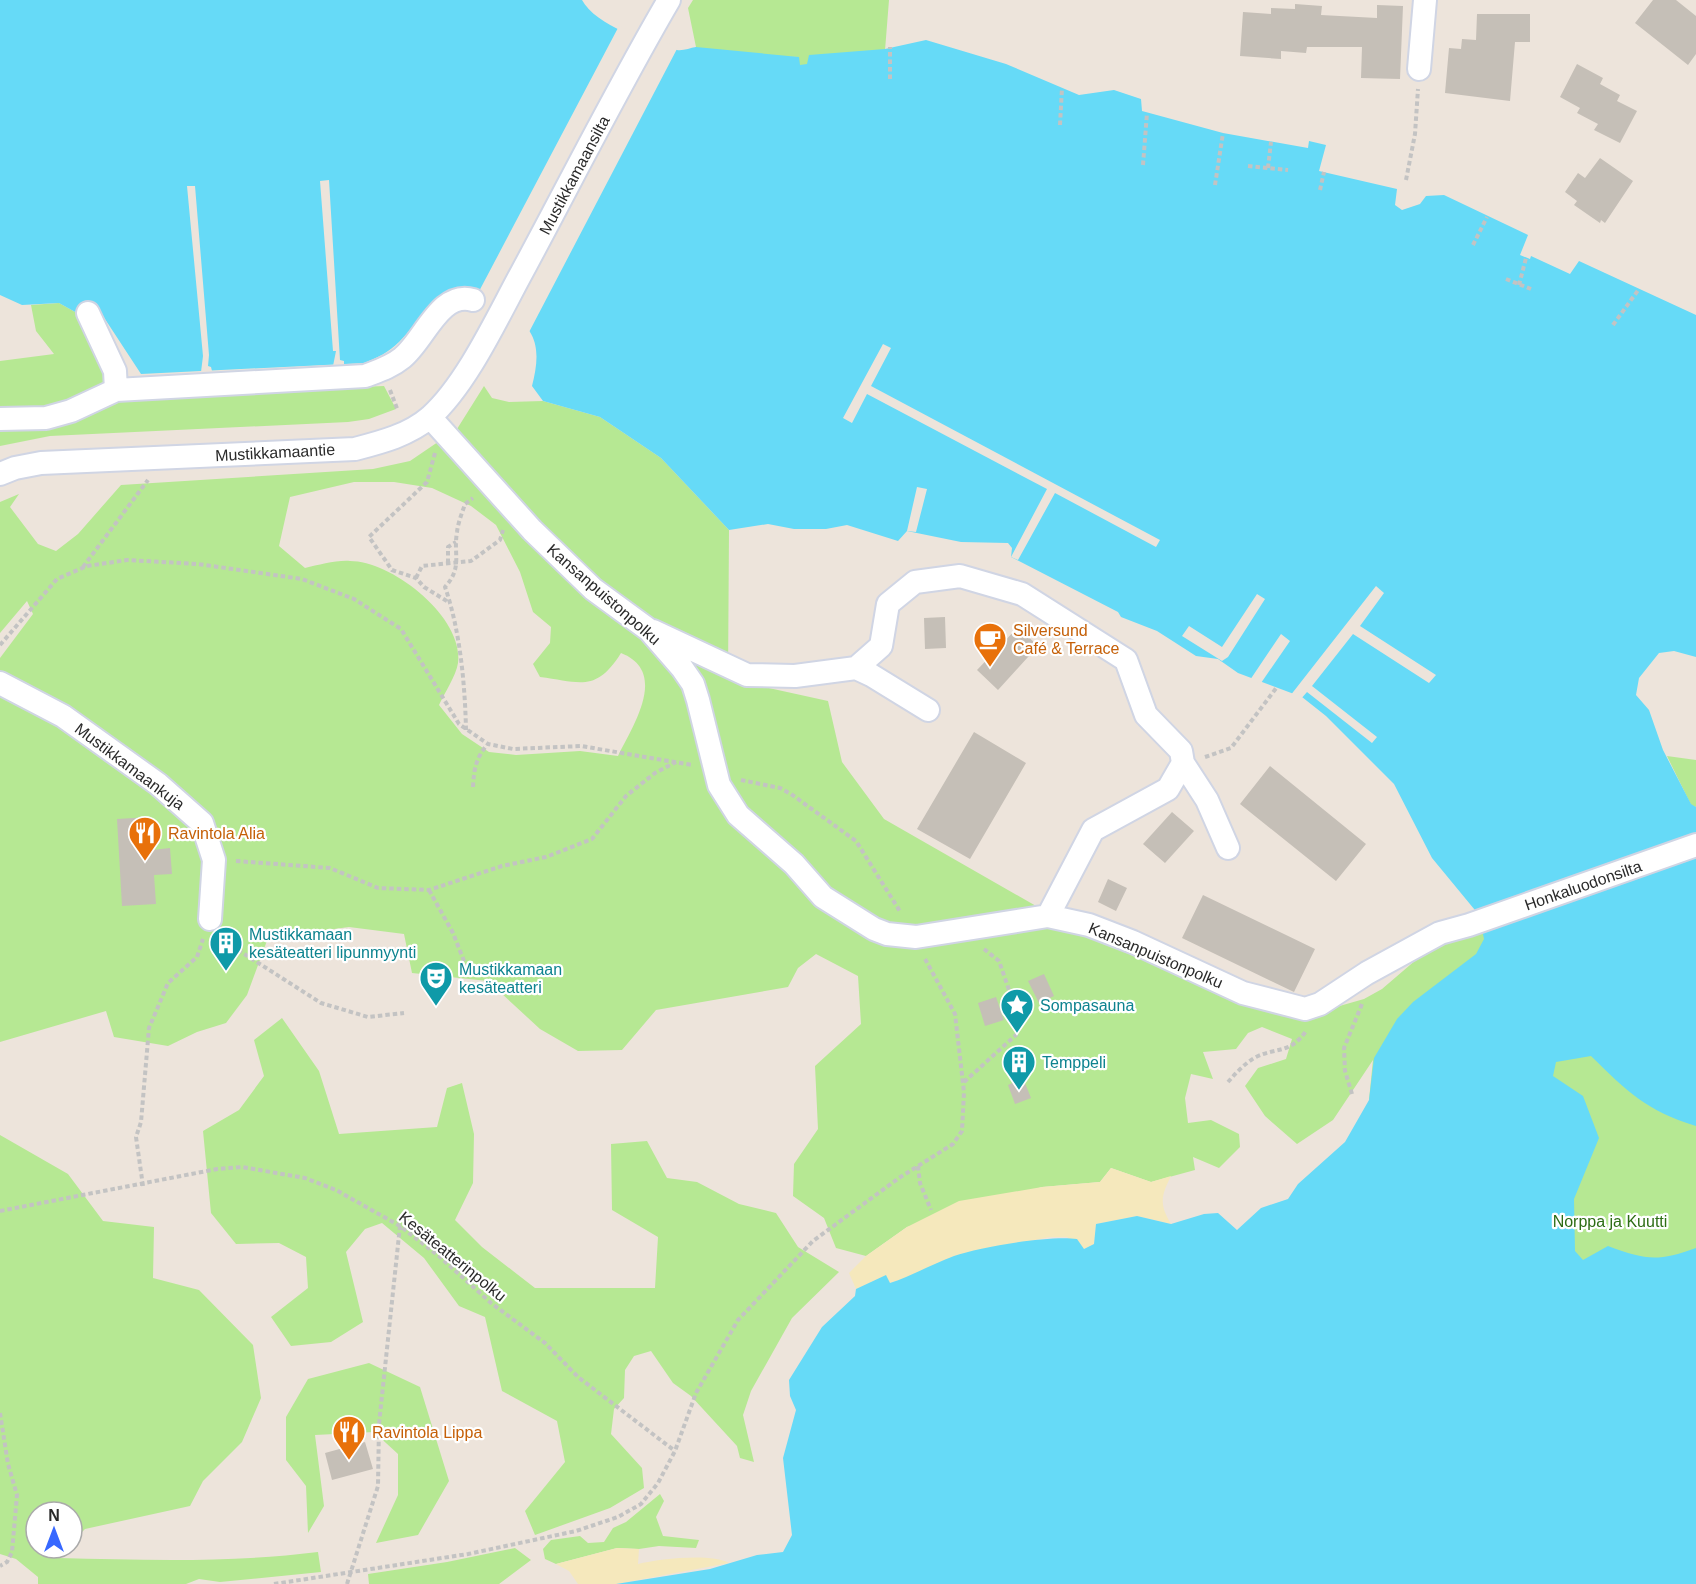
<svg xmlns="http://www.w3.org/2000/svg" width="1696" height="1584" font-family="Arial,sans-serif">
	<style>
		.green { fill: #b6e893; fill-rule: evenodd }
		.sand { fill: #f5e8bc }
		.water { fill: #66daf7 }
		.pier { fill: #ede4db }
		.building { fill: #c5bfb7 }
		.lines { fill: none; stroke-linecap: round; stroke-linejoin: round }
		.minor-casing { stroke: #d0d5e4; stroke-width: 26 }
		.path { stroke: #c3c3c3; stroke-width: 4; stroke-dasharray: 4.5 3; stroke-linecap: butt }
		.minor { stroke: #fff; stroke-width: 22 }
		.labels { text-anchor: middle; stroke-width: 4.5; stroke-linejoin: round; paint-order: stroke }
		.street-label { font-size: 16px; fill: #2a2a2a; stroke: #fff }
		.food-label { font-size: 16px; fill: #c56008; stroke: #fff; text-anchor: start }
		.culture-label { font-size: 16px; fill: #0d838f; stroke: #fff; text-anchor: start }
		.park-label { font-size: 16px; fill: #2d6d15; stroke: #fff }
	</style>
	<rect width="100%" height="100%" fill="#ede4db"/>
	<path class="green" d="M693 0H889L884 63 877 70 799 65V57L691 55 696 47 688 8Z
		M59 303 77 313 108 371 149 396 384 386 396 409 369 419 348 422 50 436 0 446V361L54 354 36 331 31 305Z
		M484 386 492 398 509 402 543 401 600 417 661 458 729 530 728 679 828 701 842 762 884 819 1064 922 1301 1017 1364 999 1382 989 1438 941 1482 929 1521 940 1369 1100 1373 1060 1333 1120 1297 1144 1265 1116 1245 1086 1258 1068 1286 1059 1292 1039 1262 1027 1248 1033 1236 1049 1203 1052 1213 1079 1191 1074 1185 1098 1188 1123 1211 1120 1239 1134 1240 1147 1219 1168 1193 1157 1195 1170 1151 1182 1111 1168 1100 1182 1042 1187 907 1227 866 1256 836 1248 824 1218 793 1196 794 1164 818 1129 815 1066 861 1024 858 976 816 954 798 968 788 987 656 1010 622 1050 578 1051 540 1029 488 981 412 973 404 934 349 927 268 938 247 995 226 1023 197 1032 168 1046 114 1037 106 1011 0 1042V658L33 614 27 601 0 633V502L19 494 10 507 38 544 56 551 78 534 121 485 373 469 410 461 457 429ZM354 482H394L432 488 471 506 496 525 520 572 533 612 551 627 550 643 533 664 540 677C580 682 596 693 621 653 669 672 633 725 618 756L580 751 516 755 489 752 462 734 439 705C445 692 456 676 458 663 464 617 392 561 350 561 336 560 319 565 305 568L279 546 290 497Z
		M1667 756 1696 760V807L1691 805Z
		M282 1018 319 1071 339 1134 437 1127 447 1088 462 1083 474 1134 473 1183 455 1220 482 1247 535 1288H655L658 1237 612 1210 611 1144 647 1141 667 1178 697 1182 739 1204 776 1213 798 1247 839 1272 792 1318 751 1391 743 1415 754 1462 740 1458 737 1446 691 1396 673 1383 651 1351 634 1356 625 1370 624 1398 614 1409 611 1434 642 1468 644 1488 610 1508 535 1535 525 1511 565 1462 557 1421 502 1391 485 1317 459 1306 424 1258 382 1223 365 1229 346 1252 363 1322 331 1342 291 1346 271 1317 308 1288 306 1257 279 1243 236 1244 211 1213 203 1131 239 1110 264 1076 254 1040Z
		M1535 1046 1696 1056V1282L1526 1264Z
		M0 1135 68 1174 103 1221 154 1227 153 1278 199 1290 253 1345 261 1398 242 1442 203 1481 190 1506 85 1529 72 1542V1512H36V1548H66L58 1558C145 1560 231 1563 318 1552L321 1572 220 1582 199 1579 186 1584H38V1577L16 1559 0 1554Z
		M369 1363 420 1387 449 1481 418 1535 376 1543 398 1495V1454L374 1432 315 1435 324 1506 308 1533 306 1486 286 1460V1417L308 1379Z
		M660 1494 664 1501 656 1517 663 1536 699 1540 696 1548 659 1546 639 1549 617 1548 556 1564 545 1559 543 1549 551 1540 580 1536 588 1543 604 1542 613 1528 626 1522Z
		M515 1548 531 1560 499 1584H369L368 1574 447 1562Z"/>
	<path class="sand" d="M1111 1168 1151 1182 1171 1176C1161 1196 1159 1204 1171 1224L1137 1216 1096 1224 1094 1244 1084 1249 1067 1237H1050L954 1256 913 1276 889 1283 885 1276 856 1289 849 1273 866 1256 907 1227 959 1201 1042 1187 1100 1182Z
		M617 1548 639 1549 638 1564C659 1559 711 1553 729 1563L616 1584H578L569 1571 556 1564Z"/>
	<path class="water" d="M0 0H582C595 25 650 44 677 50 683 51 690 48 696 47L799 57 800 65 807 64 809 55 885 49 926 40 1006 64 1079 95 1114 90 1141 99 1142 111 1223 133 1308 148 1309 141 1326 145 1319 171 1397 189 1395 205 1402 210 1420 204 1426 196 1444 195 1528 235 1520 255 1530 259 1531 256 1570 274 1579 261 1696 315V657L1674 651 1659 653 1639 678 1636 695 1649 710 1663 750 1691 804 1696 807V1126C1645 1110 1628 1092 1591 1056L1556 1062 1553 1076 1583 1096 1599 1138 1574 1199 1575 1251 1583 1260 1608 1246C1646 1260 1657 1262 1696 1248V1584H616L710 1569 757 1555 783 1552 792 1535 783 1458 796 1410 790 1396 789 1380 822 1327 855 1296 856 1289 886 1275 890 1283C912 1276 932 1264 954 1256 980 1247 1050 1235 1077 1239L1084 1249 1094 1244 1096 1224 1137 1216 1171 1224 1204 1214 1218 1213 1237 1230 1261 1208 1288 1199 1298 1184 1345 1142 1369 1100 1374 1058 1397 1019 1413 1002 1476 954 1484 939 1479 915 1432 858 1394 784 1326 716 1302 697 1238 673 1218 659 1196 656 1157 631 1121 617 1118 612 1011 557 1012 548 1008 543 961 542 907 531 898 541 847 525 826 529H794L768 524 729 530 661 458 600 417 543 401 532 386C539 358 541 334 514 316 504 310 493 302 483 296 439 275 425 317 399 342 389 352 377 358 364 363L141 374 103 316 77 313 59 303 22 305 0 295Z"/>
	<path class="pier" d="M619 26 678 47 527 336 521 324 476 297Z
		M329 180 340 360 344 361V366H333L336 351H333L320 181Z
		M187 186H195L209 355 208 366 211 367 212 371 201 372 203 356Z
		M883 344 891 348 871 386 1160 540 1156 547 1055 493 1018 560 1011 557 1047 489 867 394 852 423 843 418Z
		M917 487 927 489 916 532 907 531Z
		M1376 586 1384 593 1360 626 1436 675 1429 683 1353 634 1312 686 1377 737 1372 743 1307 692 1300 700 1290 696Z
		M1257 594 1265 599 1228 657 1222 661 1182 636 1189 626 1222 647Z
		M1281 634 1290 641 1261 683 1250 680Z"/>
	<path class="building" d="M1653 0H1676L1696 16V54L1688 65 1635 23Z
		M1295 4 1322 6 1321 15 1377 18V5L1403 6 1400 79 1361 78 1362 47H1307L1306 53 1281 51V59L1240 56 1243 12 1271 14V8L1295 9Z
		M1477 14H1530V42H1515L1510 101 1445 93 1449 48 1461 49 1462 39 1476 40Z
		M1577 64 1603 78 1600 84 1620 95 1617 101 1637 111 1620 143 1594 130 1598 124 1577 113 1580 108 1560 97Z
		M1600 158 1633 181 1605 223 1601 220 1600 223 1574 205 1577 201 1565 192 1578 173 1585 178Z
		M945 617 946 648 925 649 924 618Z
		M1018 627 1038 646 998 690 977 670Z
		M974 732 1026 763 970 859 917 829Z
		M1270 766 1366 844 1336 881 1240 804Z
		M1172 812 1194 831 1165 863 1143 844Z
		M150 817 152 850 170 848 172 874 154 875 156 904 122 906 117 819Z
		M1108 879 1127 888 1116 911 1098 902Z
		M1203 895 1315 949 1294 992 1182 938Z
		M1044 974 1054 996 1039 1003 1028 981Z
		M996 997 1004 1020 985 1026 978 1003Z
		M1023 1078 1031 1098 1015 1104 1008 1085Z
		M365 1442 373 1469 332 1480 325 1453Z"/>
	<g class="lines">
		<g class="minor-casing">
			<path id="minor" d="M1419 69 1425 0
				M88 313 115 371 116 390
				M430 417 532 530 593 589 649 630 682 668 693 684 698 700 719 785 738 815 794 864 823 897 874 929 887 934 916 937 1048 916 1089 925 1133 942 1243 993 1305 1009 1320 1004 1367 973 1440 933 1469 925 1696 845
				M0 419 46 418 71 411 116 390 365 376C378 371 391 367 402 358 424 341 440 290 473 300
				M0 474 15 468 41 463 355 449C382 442 409 435 430 417 467 384 498 316 522 272 571 181 617 89 669 0
				M653 631 747 675 795 676 856 668 871 675 928 710
				M856 668 881 646 888 604 915 582 960 576 1022 594 1126 660 1146 715 1181 751 1183 763
				M0 683 63 716 158 784 202 823 214 860 210 919
				M1048 916 1093 830 1168 789 1183 763 1207 800 1228 848"/>
		</g>
		<path class="path" d="M890 79V47
			M1060 125 1062 88
			M1143 165 1147 113
			M1248 166 1288 170
			M1268 168 1271 142
			M1406 180 1415 134 1418 89
			M1215 185 1223 133
			M1320 190 1324 172
			M1473 245 1487 217
			M1506 279 1531 289
			M1519 285 1526 258
			M1613 325 1639 289
			M390 390 398 411
			M435 453 427 482 369 537 392 570 416 578 424 587 450 603
			M448 563V547L456 542
			M83 567 148 480
			M416 578 422 566 471 561 500 540 503 530
			M0 645 57 579 87 566 127 560 198 564 302 579 354 599 401 629 459 724 488 744 513 749 581 746 692 765
			M466 730C465 684 460 630 445 587 463 567 453 555 457 532 458 523 462 513 465 504L473 498
			M1205 757 1231 748 1277 687
			M741 780 780 788 791 794 856 841 901 913
			M473 787C474 769 476 757 488 744
			M236 861 330 868 378 888 429 890 502 866 546 857 592 839 626 796 655 773 676 762
			M429 890 453 933 466 966
			M209 942 238 950 321 1003 368 1017 404 1013
			M984 949 999 961 1017 1013
			M964 1082 1017 1034
			M1228 1082C1236 1073 1245 1063 1256 1057 1277 1047 1290 1054 1306 1031
			M1352 1094 1345 1071 1344 1048 1362 1004
			M918 1166 920 1183 931 1210
			M143 1186 136 1137 141 1122 149 1028 168 983 197 957 203 939
			M0 1211 217 1169 242 1167 305 1178 336 1190 400 1226 440 1257 491 1303 545 1343 578 1377 675 1451
			M0 1413 8 1464 17 1495 12 1552 7 1562 0 1566
			M274 1584 468 1554 576 1531 618 1517 641 1504 658 1483 675 1451 696 1393 738 1320 813 1241 899 1178 953 1144 962 1131 964 1092 955 1014 924 957
			M347 1584 378 1486 379 1424 400 1226"/>
		<use href="#minor" class="minor"/>
	</g>
	<defs>
		<g id="cafe-pin" transform="scale(1.725)"><path d="M0 17L-7.5 6A9.5 9.5 0 1 1 7.5 6Z" fill="#e8710a" stroke="#fff"/><path d="M-5.5-4.5H6V0H3Q3 3.5 0 3.5H-2.5Q-5.5 3.5-5.5 0ZM3-3.2v2h1.7v-2ZM-6 4.5H4V6H-6Z" fill="#fff"/></g>
		<g id="restaurant-pin" transform="scale(1.725)"><path d="M0 17L-7.5 6A9.5 9.5 0 1 1 7.5 6Z" fill="#e8710a" stroke="#fff"/><path d="M-5-6h1v4h1v-4h1v4h1v-4h1v5L-1.5 .5V6h-2V.5L-5-1ZM5-6V6H3V1.5H1.5Q1.5-4 5-6Z" fill="#fff"/></g>
		<g id="building-pin" transform="scale(1.725)"><path d="M0 17L-7.5 6A9.5 9.5 0 1 1 7.5 6Z" fill="#0f9aa8" stroke="#fff"/><path d="M-4-6H4V6H1V3H-1V6H-4ZM-2.5-4.3h1.7v1.8h-1.7ZM.8-4.3h1.7v1.8H.8ZM-2.5-1h1.7V.8h-1.7ZM.8-1h1.7V.8H.8Z" fill="#fff"/></g>
		<g id="theatre-pin" transform="scale(1.725)"><path d="M0 17L-7.5 6A9.5 9.5 0 1 1 7.5 6Z" fill="#0f9aa8" stroke="#fff"/><path d="M-5-5.5Q0-4 5-5.5V0Q5 5 0 6Q-5 5-5 0ZM-3.3-2.5H-1v1.5H-3.3ZM1-2.5H3.3v1.5H1ZM-2.8 1Q0 5.5 2.8 1Z" fill="#fff"/></g>
		<g id="sight-pin" transform="scale(1.725)"><path d="M0 17L-7.5 6A9.5 9.5 0 1 1 7.5 6Z" fill="#0f9aa8" stroke="#fff"/><path d="M0-6L1.8-2.2L6-1.7L2.9 1.2L3.7 5.4L0 3.3L-3.7 5.4L-2.9 1.2L-6-1.7L-1.8-2.2Z" fill="#fff"/></g>
	</defs>
	<g fill-rule="evenodd">
		<use href="#cafe-pin" x="990" y="639"/>
		<use href="#restaurant-pin" x="145" y="833"/>
		<use href="#building-pin" x="226" y="943"/>
		<use href="#theatre-pin" x="436" y="978"/>
		<use href="#sight-pin" x="1017" y="1005"/>
		<use href="#building-pin" x="1019" y="1062"/>
		<use href="#restaurant-pin" x="349" y="1432"/>
	</g>
	<g class="labels">
		<g class="street-label">
			<text transform="translate(574 175) rotate(-62)" y="6">Mustikkamaansilta</text>
			<text transform="translate(275 452) rotate(-3)" y="6">Mustikkamaantie</text>
			<text transform="translate(604 594) rotate(41)" y="6">Kansanpuistonpolku</text>
			<text transform="translate(130 766) rotate(37)" y="6">Mustikkamaankuja</text>
			<text transform="translate(1583 885) rotate(-19)" y="6">Honkaluodonsilta</text>
			<text transform="translate(1156 955) rotate(23)" y="6">Kansanpuistonpolku</text>
			<text transform="translate(453 1256) rotate(39)" y="6">Kesäteatterinpolku</text>
		</g>
		<g class="food-label">
			<text x="1013" y="636">Silversund<tspan x="1013" dy="18">Café &amp; Terrace</tspan></text>
			<text x="168" y="839">Ravintola Alia</text>
			<text x="372" y="1438">Ravintola Lippa</text>
		</g>
		<g class="culture-label">
			<text x="249" y="940">Mustikkamaan<tspan x="249" dy="18">kesäteatteri lipunmyynti</tspan></text>
			<text x="459" y="975">Mustikkamaan<tspan x="459" dy="18">kesäteatteri</tspan></text>
			<text x="1040" y="1011">Sompasauna</text>
			<text x="1042" y="1068">Temppeli</text>
		</g>
		<g class="park-label">
			<text x="1610" y="1227">Norppa ja Kuutti</text>
		</g>
	</g>
	<g transform="translate(54 1530)"><circle r="28" fill="#ffffff" stroke="#aaaaaa" stroke-width="1.5"/>
	<path d="M0-4.5L10 22L0 15L-10 22Z" fill="#3768ff"/>
	<text y="-9" font-size="16" font-weight="bold" text-anchor="middle" fill="#2a2a2a">N</text>
	</g>
</svg>
